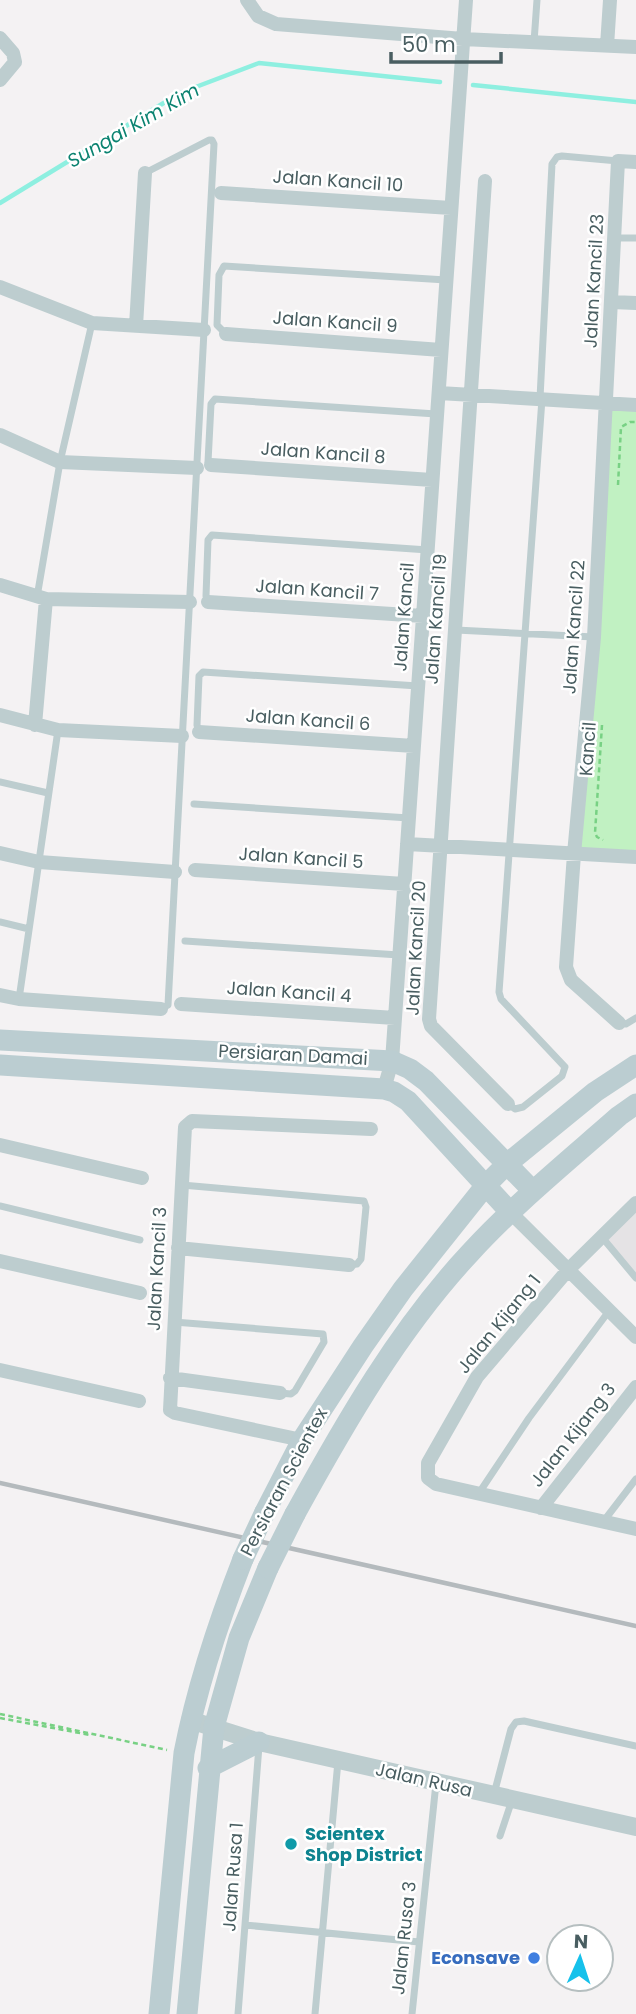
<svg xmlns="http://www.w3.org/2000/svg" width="636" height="2014" font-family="Poppins,sans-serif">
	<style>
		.education { fill: #e5e3e5 }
		.green { fill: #c1f1c2 }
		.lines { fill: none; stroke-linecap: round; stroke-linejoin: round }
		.stream { stroke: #8eefe0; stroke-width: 4.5 }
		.path { stroke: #78d184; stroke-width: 2.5; stroke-dasharray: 5 3.5; stroke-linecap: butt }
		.service { stroke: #bdcdcf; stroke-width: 7 }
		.minor { stroke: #bdcdcf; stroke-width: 14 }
		.tertiary { stroke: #bdcdcf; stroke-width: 18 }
		.secondary { stroke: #bbcdd1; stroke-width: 21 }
		.rail { stroke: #b4babd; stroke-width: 4.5 }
		.secondary-bridge { stroke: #bbcdd1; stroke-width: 21 }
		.culture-dot { fill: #0f9aa8; stroke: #fff; stroke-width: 2.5 }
		.shop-dot { fill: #3f7fe0; stroke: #fff; stroke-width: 2.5 }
		.labels { text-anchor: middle; stroke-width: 5; stroke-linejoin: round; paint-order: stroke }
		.street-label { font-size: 18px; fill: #495e61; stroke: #fff }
		.culture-label { font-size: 18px; font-weight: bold; fill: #0d838f; stroke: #fff; text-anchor: start }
		.shop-label { font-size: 18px; font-weight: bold; fill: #366cbe; stroke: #fff; text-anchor: end }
		.water-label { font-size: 19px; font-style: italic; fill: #0b8371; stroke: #fff }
	</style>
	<rect width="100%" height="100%" fill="#f4f2f3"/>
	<path class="education" d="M636 1203V1278L601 1236Z"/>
	<path class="green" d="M608 407 636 410V857L574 855Z"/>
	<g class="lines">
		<path class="stream" d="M473 85 636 102
			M0 203 180 93 259 63 440 82"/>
		<path class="path" d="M618 485 621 427 630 422H636
			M602 725 595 833 597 837 603 840
			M0 1714 167 1750
			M0 1718 90 1735"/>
		<path class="service" d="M534 42 537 0
			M145 173 209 140H212L214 144 168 1005 161 1009
			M615 238H636
			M226 334 217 325 219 275 224 266 446 280
			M540 398 552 164 557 157 562 156 618 161
			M210 464 208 462 211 404 215 399 436 414
			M37 597 60 462 92 323
			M208 602 206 596 208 540 212 535 428 550
			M456 630 594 637
			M199 732 197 725 199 676 203 672 418 686
			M0 782 48 793
			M194 804 409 818
			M0 922 29 929
			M185 941 399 955
			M19 999 58 730
			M619 1023 626 1024 636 1018
			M508 1104 515 1109 523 1107 562 1076 565 1067 501 999 499 992 542 399
			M182 1185 364 1201 366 1207 361 1259 357 1264 349 1265
			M0 1206 140 1240
			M601 1236 636 1278
			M174 1322 323 1334 324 1342 295 1391 291 1394 280 1393
			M479 1493 529 1418 609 1311
			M603 1522 636 1479
			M494 1794 511 1729 516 1722 524 1721 636 1746
			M500 1836 512 1800
			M245 1925 419 1942
			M238 2014 259 1746
			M315 2014 338 1761
			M412 2014 436 1783"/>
		<path class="minor" d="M247 0 258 16 276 24 463 39 636 47
			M0 38 13 53 15 62 0 80
			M607 46 610 0
			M485 181 429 1019 431 1026 508 1104
			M221 193 451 208
			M0 287 92 323 204 330
			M612 302 636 303
			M136 326 145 173
			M226 334 441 350
			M439 393 636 405
			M0 435 60 462 197 468
			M211 465 432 480
			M0 585 46 599 190 602
			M208 602 423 616
			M0 715 58 730 182 736
			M35 725 46 599
			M199 732 414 746
			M407 844 636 857
			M0 853 39 862 175 872
			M195 870 404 884
			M0 995 19 999 161 1009
			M181 1004 395 1018
			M619 1023 571 980 566 967 574 854 594 637 618 161 636 162
			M384 1089 392 1061 466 0
			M0 1145 142 1178
			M636 1203 568 1270 477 1377 428 1463V1478L436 1484 636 1529
			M510 1212 636 1337
			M178 1248 349 1265
			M0 1261 140 1293
			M0 1370 139 1401
			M170 1378 280 1393
			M302 1440 175 1413 170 1410 185 1127 192 1121 371 1129
			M541 1508 636 1387"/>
		<path class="tertiary" d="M190 1720 259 1742 636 1827"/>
		<path class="secondary" d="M0 1040 392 1061 410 1069 426 1081 533 1191
			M0 1065 384 1089 394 1092 408 1101 510 1212
			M265 1512 302 1440 363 1346 403 1289 486 1185 508 1163 595 1092 636 1065
			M295 1514C345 1423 399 1329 470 1253 516 1203 569 1160 619 1116L636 1104
			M208 1768 259 1742
			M159 2014 184 1753C197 1686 218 1623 243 1559
			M187 2014 214 1727 239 1638 268 1568"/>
		<path class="rail" d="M0 1483 636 1626"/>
		<path class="secondary-bridge" d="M243 1559 265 1512
			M268 1568 295 1514"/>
	</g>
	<circle class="culture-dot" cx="291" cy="1844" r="7"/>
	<circle class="shop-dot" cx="534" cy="1958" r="7"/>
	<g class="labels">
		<g class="street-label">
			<text transform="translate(338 181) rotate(4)" y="6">Jalan Kancil 10</text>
			<text transform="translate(594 281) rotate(-87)" y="6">Jalan Kancil 23</text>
			<text transform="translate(335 322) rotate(4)" y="6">Jalan Kancil 9</text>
			<text transform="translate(323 453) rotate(4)" y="6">Jalan Kancil 8</text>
			<text transform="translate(317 590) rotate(4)" y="6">Jalan Kancil 7</text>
			<text transform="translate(404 617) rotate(-86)" y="6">Jalan Kancil</text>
			<text transform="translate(436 619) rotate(-86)" y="6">Jalan Kancil 19</text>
			<text transform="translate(574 627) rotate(-86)" y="6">Jalan Kancil 22</text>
			<text transform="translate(308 720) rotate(4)" y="6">Jalan Kancil 6</text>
			<text transform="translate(588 749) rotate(-86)" y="6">Kancil</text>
			<text transform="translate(301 858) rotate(4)" y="6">Jalan Kancil 5</text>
			<text transform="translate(416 948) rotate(-87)" y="6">Jalan Kancil 20</text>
			<text transform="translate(289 992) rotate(4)" y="6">Jalan Kancil 4</text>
			<text transform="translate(293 1055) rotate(3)" y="6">Persiaran Damai</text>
			<text transform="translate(157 1269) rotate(-87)" y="6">Jalan Kancil 3</text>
			<text transform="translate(499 1324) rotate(-51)" y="6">Jalan Kijang 1</text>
			<text transform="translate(573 1435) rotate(-52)" y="6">Jalan Kijang 3</text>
			<text transform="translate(284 1482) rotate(-62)" y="6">Persiaran Scientex</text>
			<text transform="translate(424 1780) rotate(13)" y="6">Jalan Rusa</text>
			<text transform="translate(233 1877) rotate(-86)" y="6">Jalan Rusa 1</text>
			<text transform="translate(404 1938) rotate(-84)" y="6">Jalan Rusa 3</text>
		</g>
		<g class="culture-label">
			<text x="305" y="1840">Scientex<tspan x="305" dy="21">Shop District</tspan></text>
		</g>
		<g class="shop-label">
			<text x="520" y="1964">Econsave</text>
		</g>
		<g class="water-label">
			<text transform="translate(133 125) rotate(-30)" y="7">Sungai Kim Kim</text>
		</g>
	</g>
	<g transform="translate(580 1958) rotate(3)"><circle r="33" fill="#ffffff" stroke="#b6bfc0" stroke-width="2"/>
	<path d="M0-5L12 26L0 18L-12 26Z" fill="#16c1eb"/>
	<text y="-10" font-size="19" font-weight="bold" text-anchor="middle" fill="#495e61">N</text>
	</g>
	<path d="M391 52v10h110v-10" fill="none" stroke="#495e61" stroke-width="3.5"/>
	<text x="402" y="52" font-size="21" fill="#495e61" stroke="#ffffff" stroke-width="5" paint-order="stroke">50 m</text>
</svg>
